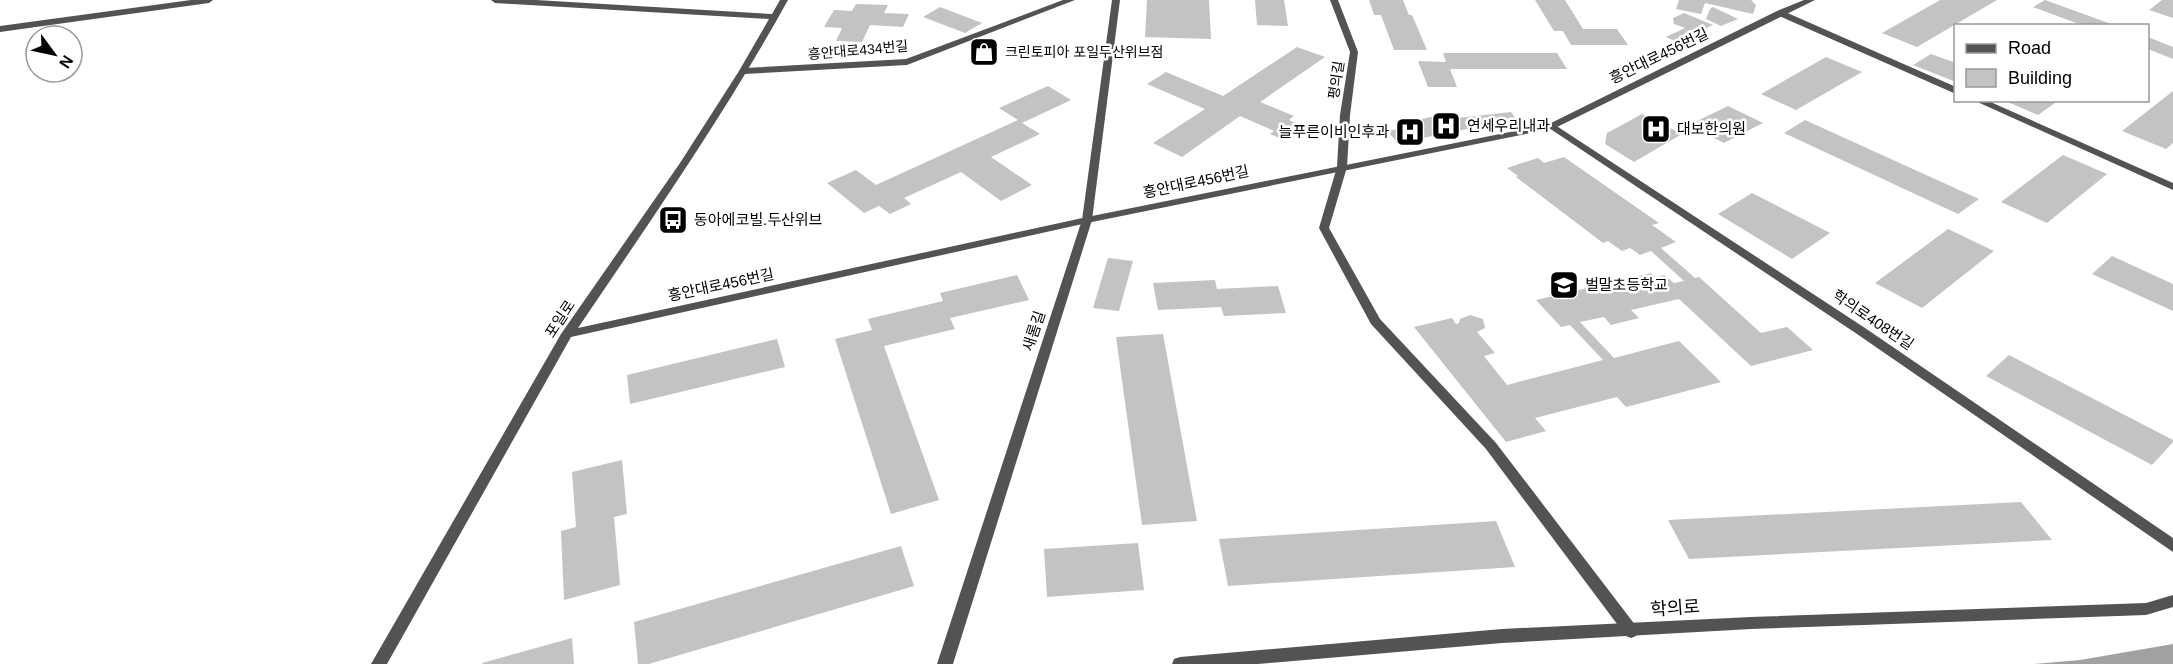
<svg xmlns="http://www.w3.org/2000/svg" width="2173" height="664" font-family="Helvetica,'Noto Sans KR',sans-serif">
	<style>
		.water { fill: #a1a1a1 }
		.building { fill: #c3c3c3 }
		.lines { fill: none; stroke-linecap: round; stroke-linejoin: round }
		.pedestrian { fill: #535353; fill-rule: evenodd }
		.minor { fill: #535353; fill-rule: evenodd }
		.tertiary { fill: #535353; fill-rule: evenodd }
		.labels { text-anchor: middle; stroke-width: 5; stroke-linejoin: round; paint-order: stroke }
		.far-street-label { font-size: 14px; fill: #000; stroke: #fff }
		.far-poi-label { font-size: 14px; fill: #000; stroke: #fff; text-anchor: start }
		.street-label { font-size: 15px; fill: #000; stroke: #fff }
		.poi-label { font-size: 15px; fill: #000; stroke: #fff; text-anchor: start }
		.near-street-label { font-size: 18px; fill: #000; stroke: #fff }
	</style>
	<rect width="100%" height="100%" fill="#fff"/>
	<path class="water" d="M2173 644V664H2034L2080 660Z"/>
	<path class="building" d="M1147 0H1209L1211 39 1145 37Z
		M1255 0H1284L1288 26 1257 25Z
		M1369 0H1403L1409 15H1412L1427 50H1394L1381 15H1374Z
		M1535 0H1565L1583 29H1617L1628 45H1571L1563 31H1554Z
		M1679 0H1751L1756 5 1753 14 1705 3 1701 14 1676 9Z
		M1940 0H1997L1917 47 1882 33Z
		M2045 0 2114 25V26H2084L2033 7Z
		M2162 0H2173V18L2149 10Z
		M856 4 888 5 884 13 909 14 903 27 870 25 862 42 836 41 842 28 824 27 834 10 852 11Z
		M940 7 982 23 965 33 923 17Z
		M1713 7 1738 19 1721 26 1706 19 1710 9Z
		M1684 13 1713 25 1677 42 1666 37 1685 28 1674 24 1673 18Z
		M2148 37 2173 47V59L2148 49Z
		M1297 47 1325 57 1260 102 1294 116 1289 120 1303 126 1284 140 1270 134 1274 131 1240 116 1182 157 1153 143 1205 109 1147 84 1166 72 1223 96Z
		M1443 53H1557L1567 69H1450L1457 87H1428L1418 61 1446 62Z
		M1931 54 1956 63V82L1913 65Z
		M1826 57 1862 72 1796 110 1761 94Z
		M1048 86 1071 100 1022 123 1040 134 991 157 1032 185 1001 201 961 172 904 198 911 204 890 214 879 206 864 213 827 183 856 170 876 185 1018 120 999 108Z
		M2173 91V143L2166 149 2122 131Z
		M2003 100H2050L2055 103 2038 115Z
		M1728 106 1763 123 1724 143 1689 125Z
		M1511 112 1516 119 1398 143 1387 131 1404 128 1400 124 1435 116 1440 120Z
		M1642 114 1682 134 1634 162 1605 144 1607 133Z
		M1805 120 1979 199 1958 214 1784 133Z
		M2063 155 2107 174 2047 223 2001 202Z
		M1564 157 1659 223 1652 225 1676 242 1661 248 1695 278 1699 277 1761 333 1787 327 1813 350 1751 366 1679 299 1631 310 1639 318 1611 325 1604 317 1580 322 1614 358 1679 341 1721 382 1626 407 1617 397 1535 418 1546 431 1506 442 1414 327 1452 318 1456 324 1459 323 1460 319 1470 315 1483 319 1485 328 1477 332 1495 353 1484 356 1507 385 1603 360 1570 325 1561 327 1536 300 1651 273 1656 277 1664 275 1674 283 1684 281 1651 251 1640 255 1630 248 1622 251 1608 241 1603 243 1516 177 1518 176 1507 168 1538 158 1544 163Z
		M1752 193 1830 233 1792 259 1718 214Z
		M1948 229 1994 251 1922 308 1875 283Z
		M2112 256 2173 284V311L2092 274Z
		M1108 258 1133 261 1119 311 1093 308Z
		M1017 275 1029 300 950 318 955 329 884 346 939 500 891 514 835 339 872 330 868 319 943 301 940 293Z
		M1215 280 1217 289 1278 286 1286 313 1224 316 1221 307 1158 310 1153 283Z
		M1163 334 1197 521 1142 525 1116 337Z
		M777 339 785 367 630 404 627 375Z
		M2009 355 2173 440V442L2152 465 1986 376Z
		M622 460 627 514 614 517 620 585 564 600 561 531 576 527 572 472Z
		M2021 502 2052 540 1689 559 1668 520Z
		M1496 521 1515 567 1228 586 1219 539Z
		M1138 543 1144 590 1047 597 1044 549Z
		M901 546 914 586 649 664H638L634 622Z
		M572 638 574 664H483L482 663Z"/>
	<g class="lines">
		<path class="pedestrian" d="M1342 164 1347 167 1329 228 1380 319 1496 443 1636 626 1639 631 1636 636 1631 638 1626 636 1486 449 1371 324 1319 228 1337 167Z"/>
		<path class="minor" d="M1063 0H1075L907 65 744 74 739 71 744 68 906 59Z
			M1112 0H1120L1092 220 953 664H937L1082 220Z
			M1330 0H1338L1358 52 1350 115 1347 167 1342 170 1337 167 1340 115 1350 52Z
			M1777 11H1783L1956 87V94L1777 15Z
			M1973 100H1986L2173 183V190Z
			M1552 123 1865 328 2173 538V552L1857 334 1549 128V124Z"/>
		<path class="tertiary" d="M191 0H213L209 3 0 32V26Z
			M491 0H536L772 14 780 0H788C725 114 651 220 578 328L1087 217 1549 124 1777 11 1804 0H1815L1555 128 1087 223 571 337 387 664H371L561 334 680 163 739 71 769 19 495 3Z
			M2173 595V607L2146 615 1751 629 1502 643 1258 664H1172L1174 659 1180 657 1502 629 1751 617 2146 603Z"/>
	</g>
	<defs>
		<g id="shop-square" transform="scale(1.5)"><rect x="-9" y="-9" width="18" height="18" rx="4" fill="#000" stroke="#fff"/><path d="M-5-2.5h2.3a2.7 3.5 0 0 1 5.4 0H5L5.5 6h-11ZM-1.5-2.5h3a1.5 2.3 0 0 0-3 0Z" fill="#fff"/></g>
		<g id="hospital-square" transform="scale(1.5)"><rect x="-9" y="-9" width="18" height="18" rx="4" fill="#000" stroke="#fff"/><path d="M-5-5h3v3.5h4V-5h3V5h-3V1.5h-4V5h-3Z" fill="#fff"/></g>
		<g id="bus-square" transform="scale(1.5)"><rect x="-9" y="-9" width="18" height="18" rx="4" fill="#000" stroke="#fff"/><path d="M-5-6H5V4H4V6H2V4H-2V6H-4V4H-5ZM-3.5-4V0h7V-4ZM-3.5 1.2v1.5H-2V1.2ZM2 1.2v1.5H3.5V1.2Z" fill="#fff"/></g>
		<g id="school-square" transform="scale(1.5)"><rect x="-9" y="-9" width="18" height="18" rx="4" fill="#000" stroke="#fff"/><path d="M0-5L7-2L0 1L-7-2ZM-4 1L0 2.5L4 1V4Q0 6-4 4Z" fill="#fff"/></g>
	</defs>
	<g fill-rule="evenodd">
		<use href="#shop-square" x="984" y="52"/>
		<use href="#hospital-square" x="1446" y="126"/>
		<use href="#hospital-square" x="1656" y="129"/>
		<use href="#hospital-square" x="1410" y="132"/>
		<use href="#bus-square" x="673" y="220"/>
		<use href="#school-square" x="1564" y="285"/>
	</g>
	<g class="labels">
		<g class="far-street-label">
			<text transform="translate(858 50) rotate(-5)" y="5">흥안대로434번길</text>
			<text transform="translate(1336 80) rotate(-81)" y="5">평의길</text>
		</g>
		<g class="far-poi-label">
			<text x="1005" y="57">크린토피아 포일두산위브점</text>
		</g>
		<g class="street-label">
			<text transform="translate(1659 56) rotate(-26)" y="5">흥안대로456번길</text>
			<text transform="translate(1196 182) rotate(-12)" y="5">흥안대로456번길</text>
			<text transform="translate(721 285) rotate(-12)" y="5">흥안대로456번길</text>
			<text transform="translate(560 319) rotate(-57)" y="5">포일로</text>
			<text transform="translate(1873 320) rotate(34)" y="5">학의로408번길</text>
			<text transform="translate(1034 331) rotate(-72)" y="5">새롬길</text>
		</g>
		<g class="poi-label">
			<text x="1467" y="131">연세우리내과</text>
			<text x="1677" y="134">대보한의원</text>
			<text x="1389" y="137" text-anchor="end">늘푸른이비인후과</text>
			<text x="694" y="225">동아에코빌.두산위브</text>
			<text x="1585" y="290">벌말초등학교</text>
		</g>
		<g class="near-street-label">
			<text transform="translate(1675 608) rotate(-4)" y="6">학의로</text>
		</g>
	</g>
	<rect x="1954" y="24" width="195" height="78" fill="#ffffff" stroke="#999999" stroke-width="1.5"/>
	<rect x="1966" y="44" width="30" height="9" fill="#535353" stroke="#999999" stroke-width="1.5"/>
	<text x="2008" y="54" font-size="18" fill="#000000">Road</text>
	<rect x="1966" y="69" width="30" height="18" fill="#c3c3c3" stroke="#999999" stroke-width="1.5"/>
	<text x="2008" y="84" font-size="18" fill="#000000">Building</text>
	<g transform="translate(54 54) rotate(123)"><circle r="28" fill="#ffffff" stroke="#999999" stroke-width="1.5"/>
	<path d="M0-4.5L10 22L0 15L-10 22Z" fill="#000000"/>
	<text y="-9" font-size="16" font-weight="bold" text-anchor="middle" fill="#000000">N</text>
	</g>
</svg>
